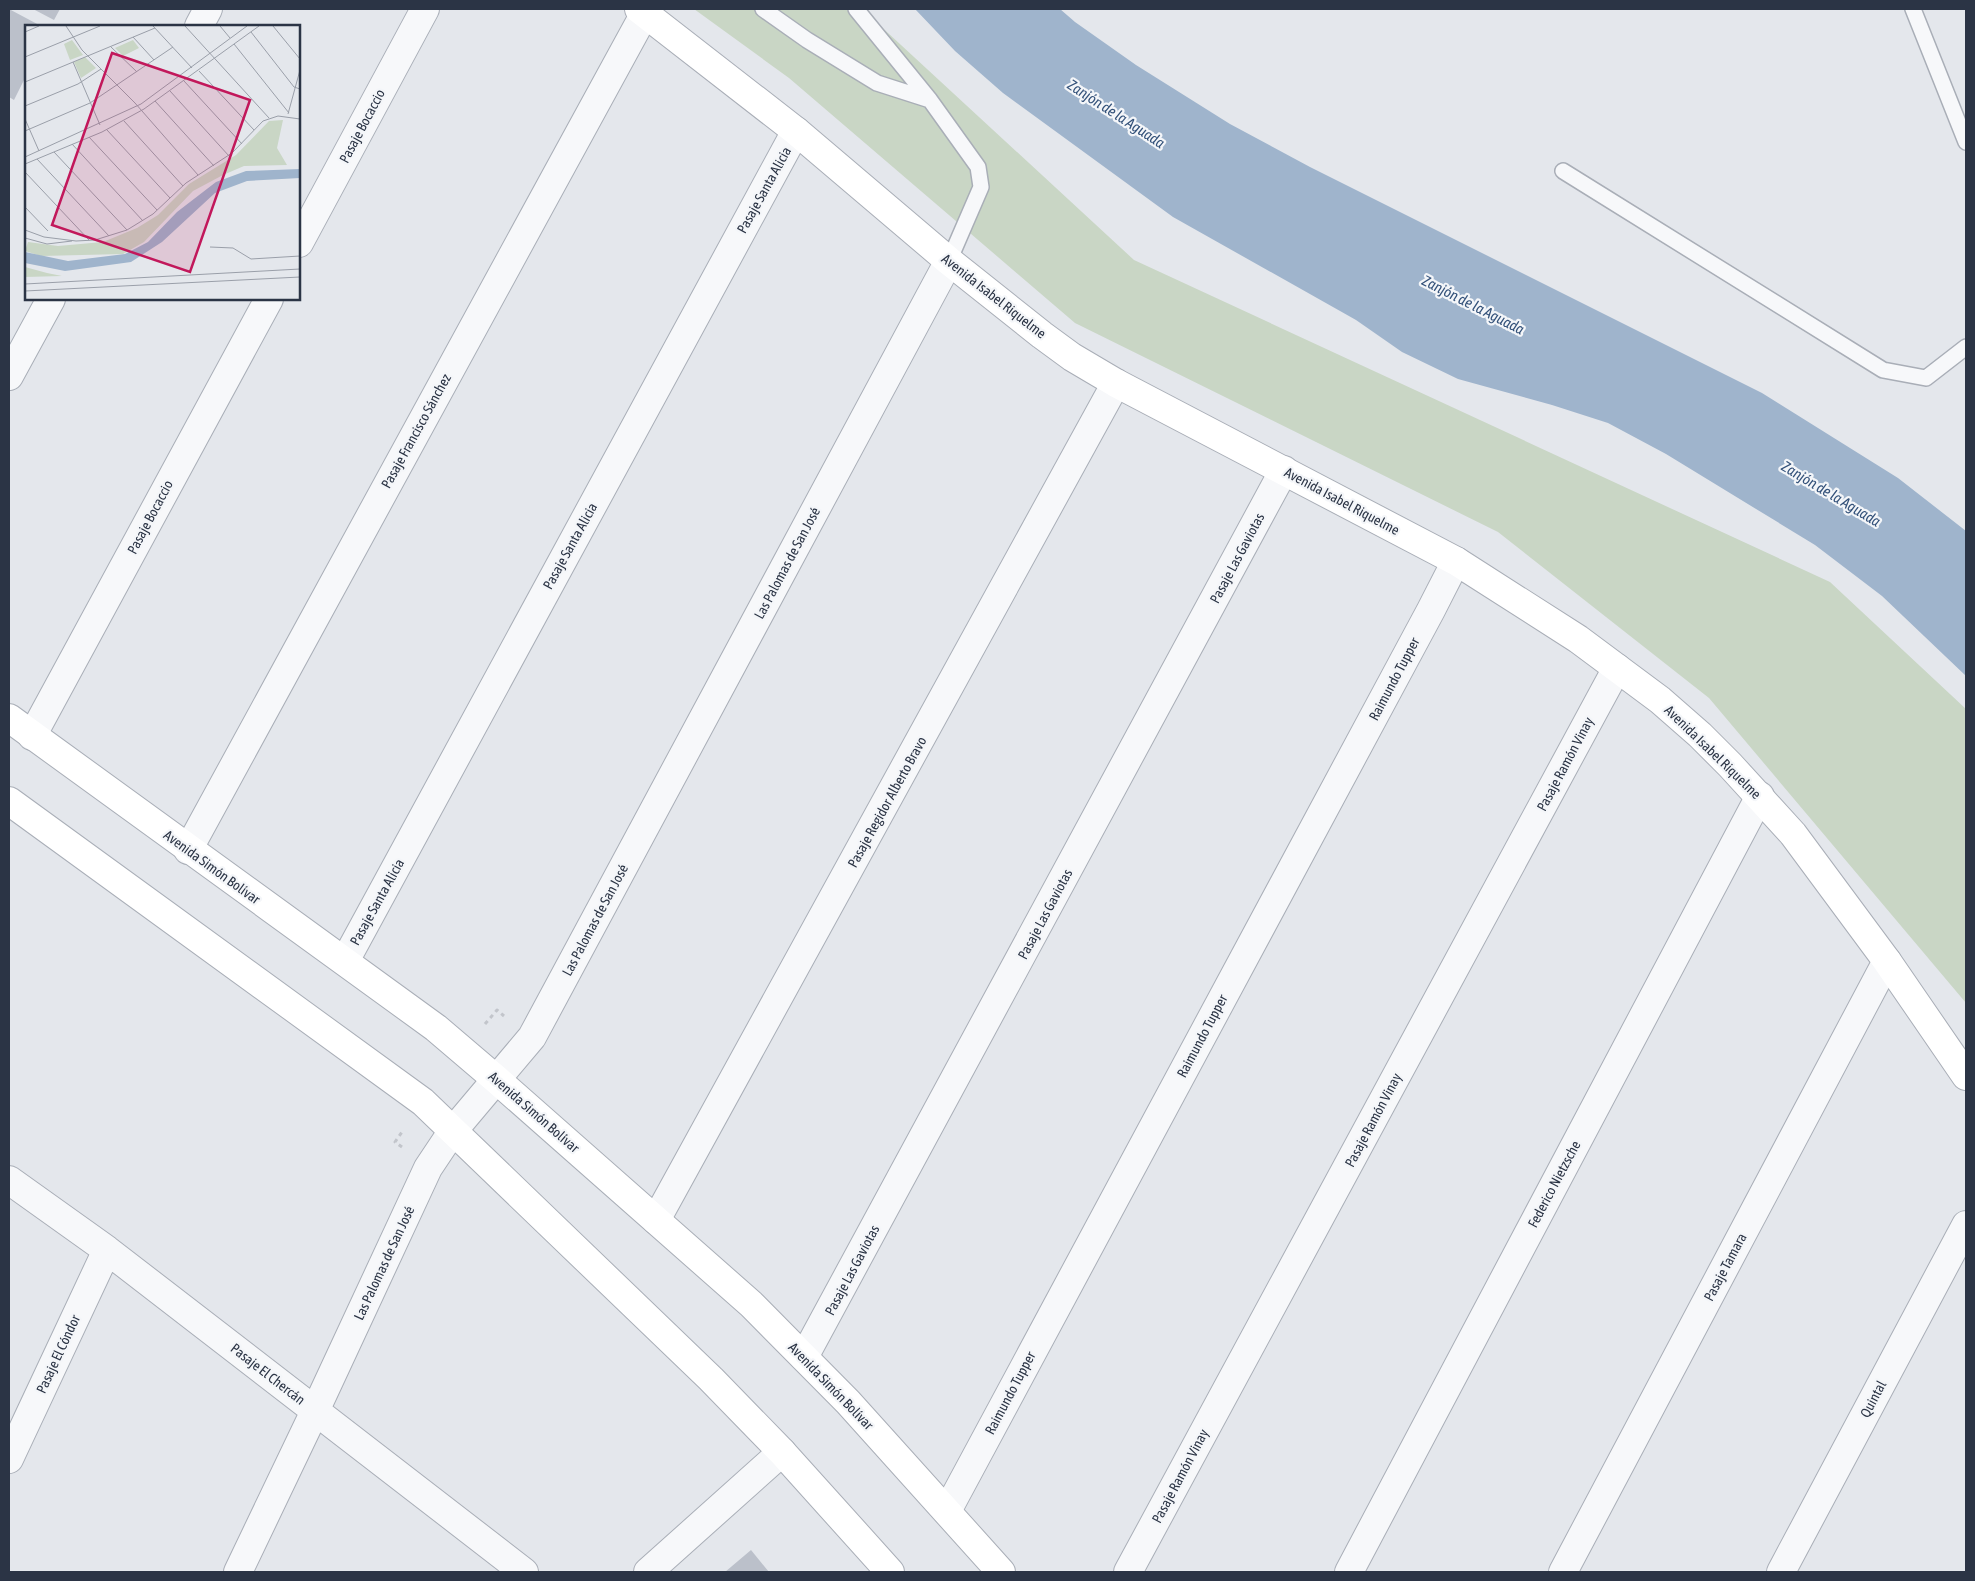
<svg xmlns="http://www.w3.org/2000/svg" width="1975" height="1581" font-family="'Asap Condensed',sans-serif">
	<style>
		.green { fill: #c9d6c5 }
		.water { fill: #9fb4cc }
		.building { fill: #bbc0ca }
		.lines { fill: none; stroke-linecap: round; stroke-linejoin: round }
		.lane-casing { stroke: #a9aeb7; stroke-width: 18 }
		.street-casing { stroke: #a9aeb7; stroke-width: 30 }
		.secondary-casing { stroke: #a9aeb7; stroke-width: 30 }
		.path { stroke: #c2c5cb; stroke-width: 3; stroke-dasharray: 4 4; stroke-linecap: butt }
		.lane { stroke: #f7f8fa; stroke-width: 15 }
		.street { stroke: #f7f8fa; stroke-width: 28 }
		.secondary { stroke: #fff; stroke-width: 28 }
		.labels { text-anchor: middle; stroke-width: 4.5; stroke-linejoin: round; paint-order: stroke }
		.street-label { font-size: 14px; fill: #2b3445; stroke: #f4f6f9 }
		.water-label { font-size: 15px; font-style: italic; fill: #34527a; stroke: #f4f6f9 }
		.inset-road { fill: none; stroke: #9a9fa9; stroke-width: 1 }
		.view { fill: #c2185b; fill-opacity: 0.15; stroke: #c2185b; stroke-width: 2.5 }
		.inset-edge { fill: none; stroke: #2b3445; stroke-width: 2.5 }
	</style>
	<rect width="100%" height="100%" fill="#e4e7ec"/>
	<path class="green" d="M694 9H862L1134 260 1830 582 1966 709V1003L1709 698 1498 532 1075 323 789 78Z"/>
	<path class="water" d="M915 9H1060L1075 22 1136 65 1230 124 1310 167 1762 393 1898 478 1966 531V676L1882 596 1815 545 1666 454 1608 423 1552 405 1458 379 1402 352 1356 320 1173 217 1003 93 955 51Z"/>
	<path class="building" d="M9 9 41 26H26V76L14 100 9 97Z
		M33 9H60L54 20Z
		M751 1550 769 1572H725Z"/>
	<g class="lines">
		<g class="lane-casing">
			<path id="lane" d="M763 9 807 40 877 83 930 100
				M856 9 930 100 978 167 981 187 949 261
				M1913 9 1966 142
				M1563 171 1883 370 1926 378 1966 347"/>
		</g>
		<g class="street-casing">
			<path id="street" d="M199 26 208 9
				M299 243 425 9
				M9 376 51 299
				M32 736 269 299
				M188 850 645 13
				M345 961 796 131
				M9 1180 107 1250 524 1572
				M656 1220 1116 383
				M804 1357 1284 470
				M9 1459 107 1250
				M947 1511 1431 610 1456 561
				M238 1572 315 1411 428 1168 452 1132 532 1037 949 261
				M648 1572 782 1452
				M1128 1572 1617 668
				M1349 1572 1760 796
				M1563 1572 1887 961
				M1781 1572 1966 1225"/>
		</g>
		<g class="secondary-casing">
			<path id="secondary" d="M639 9 796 131 949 261 1042 335 1072 357 1116 383 1456 561 1578 639 1660 700 1700 735 1730 765 1793 834 1887 961 1966 1076
				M9 718 436 1028 497 1080 751 1304 848 1402 1001 1572
				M9 801 423 1102 711 1379 782 1452 890 1572"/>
		</g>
		<path class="path" d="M485 1024 497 1010 504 1016
			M402 1147 395 1142 402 1132"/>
		<use href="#lane" class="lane"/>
		<use href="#street" class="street"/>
		<use href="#secondary" class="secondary"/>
	</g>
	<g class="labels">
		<g class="street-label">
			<text transform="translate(362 126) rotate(-62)" y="5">Pasaje Bocaccio</text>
			<text transform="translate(764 190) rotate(-61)" y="5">Pasaje Santa Alicia</text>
			<text transform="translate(994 296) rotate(38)" y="5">Avenida Isabel Riquelme</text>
			<text transform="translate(416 431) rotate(-61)" y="5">Pasaje Francisco Sánchez</text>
			<text transform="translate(1342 501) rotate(28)" y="5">Avenida Isabel Riquelme</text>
			<text transform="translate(150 517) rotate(-62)" y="5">Pasaje Bocaccio</text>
			<text transform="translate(570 546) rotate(-61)" y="5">Pasaje Santa Alicia</text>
			<text transform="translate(1237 558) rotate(-62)" y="5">Pasaje Las Gaviotas</text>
			<text transform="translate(787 563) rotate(-62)" y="5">Las Palomas de San José</text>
			<text transform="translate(1394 679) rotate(-62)" y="5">Raimundo Tupper</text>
			<text transform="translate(1713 752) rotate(44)" y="5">Avenida Isabel Riquelme</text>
			<text transform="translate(1565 764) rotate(-62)" y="5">Pasaje Ramón Vinay</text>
			<text transform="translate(887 802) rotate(-61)" y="5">Pasaje Regidor Alberto Bravo</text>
			<text transform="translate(212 867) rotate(36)" y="5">Avenida Simón Bolívar</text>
			<text transform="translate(377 902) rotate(-61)" y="5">Pasaje Santa Alicia</text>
			<text transform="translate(1045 914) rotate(-62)" y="5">Pasaje Las Gaviotas</text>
			<text transform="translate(595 920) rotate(-62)" y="5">Las Palomas de San José</text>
			<text transform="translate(1202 1036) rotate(-62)" y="5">Raimundo Tupper</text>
			<text transform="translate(534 1112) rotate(41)" y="5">Avenida Simón Bolívar</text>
			<text transform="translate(1373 1120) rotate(-62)" y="5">Pasaje Ramón Vinay</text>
			<text transform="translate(1554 1184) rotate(-62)" y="5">Federico Nietzsche</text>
			<text transform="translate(384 1263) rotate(-65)" y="5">Las Palomas de San José</text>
			<text transform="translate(1725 1267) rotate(-62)" y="5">Pasaje Tamara</text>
			<text transform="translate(852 1270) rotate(-62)" y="5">Pasaje Las Gaviotas</text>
			<text transform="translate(58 1354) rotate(-65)" y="5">Pasaje El Cóndor</text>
			<text transform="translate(268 1374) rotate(38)" y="5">Pasaje El Chercán</text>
			<text transform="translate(831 1386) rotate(46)" y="5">Avenida Simón Bolívar</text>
			<text transform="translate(1010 1393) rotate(-62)" y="5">Raimundo Tupper</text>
			<text transform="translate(1873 1399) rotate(-62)" y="5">Quintal</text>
			<text transform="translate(1180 1476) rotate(-62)" y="5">Pasaje Ramón Vinay</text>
		</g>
		<g class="water-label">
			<text transform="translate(1116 114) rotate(33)" y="5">Zanjón de la Aguada</text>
			<text transform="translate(1473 305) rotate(27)" y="5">Zanjón de la Aguada</text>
			<text transform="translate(1831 494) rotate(31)" y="5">Zanjón de la Aguada</text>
		</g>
	</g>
	<g transform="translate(25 25)">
		<rect width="275" height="275" fill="#e4e7ec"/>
		<path d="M47 15 58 30 45 35 39 19ZM108 15 114 23 98 31 90 23ZM60 32 71 43 56 53 49 37ZM258 95 252 123 262 140 219 141 198 150 168 166 119 217 98 229 16 231 0 226 3 217 33 221 78 217 112 203 133 190 164 159 211 130 244 96ZM0 242 22 248 37 251 0 252Z" fill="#c9d6c5"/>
		<path d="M275 144V153L222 156 190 168 137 217 106 237 40 246 0 238V227L43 236 100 229 123 217 152 187 191 157 221 146Z" fill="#9fb4cc"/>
		<path class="inset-road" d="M41 1 57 25 110 78 173 150M128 1 167 43M160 1 244 93M195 1 205 13M248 1 275 34M0 7 14 1M226 7 269 62 275 64M108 12 129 35M209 19 264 88M86 22 112 47M0 32 75 1M48 37 75 100M174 46 229 105M159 56 217 119M0 57 130 3M145 66 204 131M130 76 189 141M0 81 53 59 76 44M263 89 275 45M0 94 14 126M99 96 158 161M82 105 145 173M0 106 65 78 148 22M64 112 132 185M47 119 118 196M29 127 102 205M0 132 116 79 222 1M12 134 84 211M0 139 77 107 119 84 234 1M0 147 64 215M0 182 23 206M0 189V212M0 205 19 212 51 216 70 215 102 205 128 189 161 158 207 128 238 96 253 91 275 94M0 213 22 219 47 216M185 222 208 223 226 234 275 231M0 259 275 244M0 266 275 252"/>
		<path class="view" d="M87 28 225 75 165 247 27 200Z"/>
		<rect width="275" height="275" class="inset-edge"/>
	</g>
	<rect width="1975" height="1581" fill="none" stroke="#2b3445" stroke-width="20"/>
</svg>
